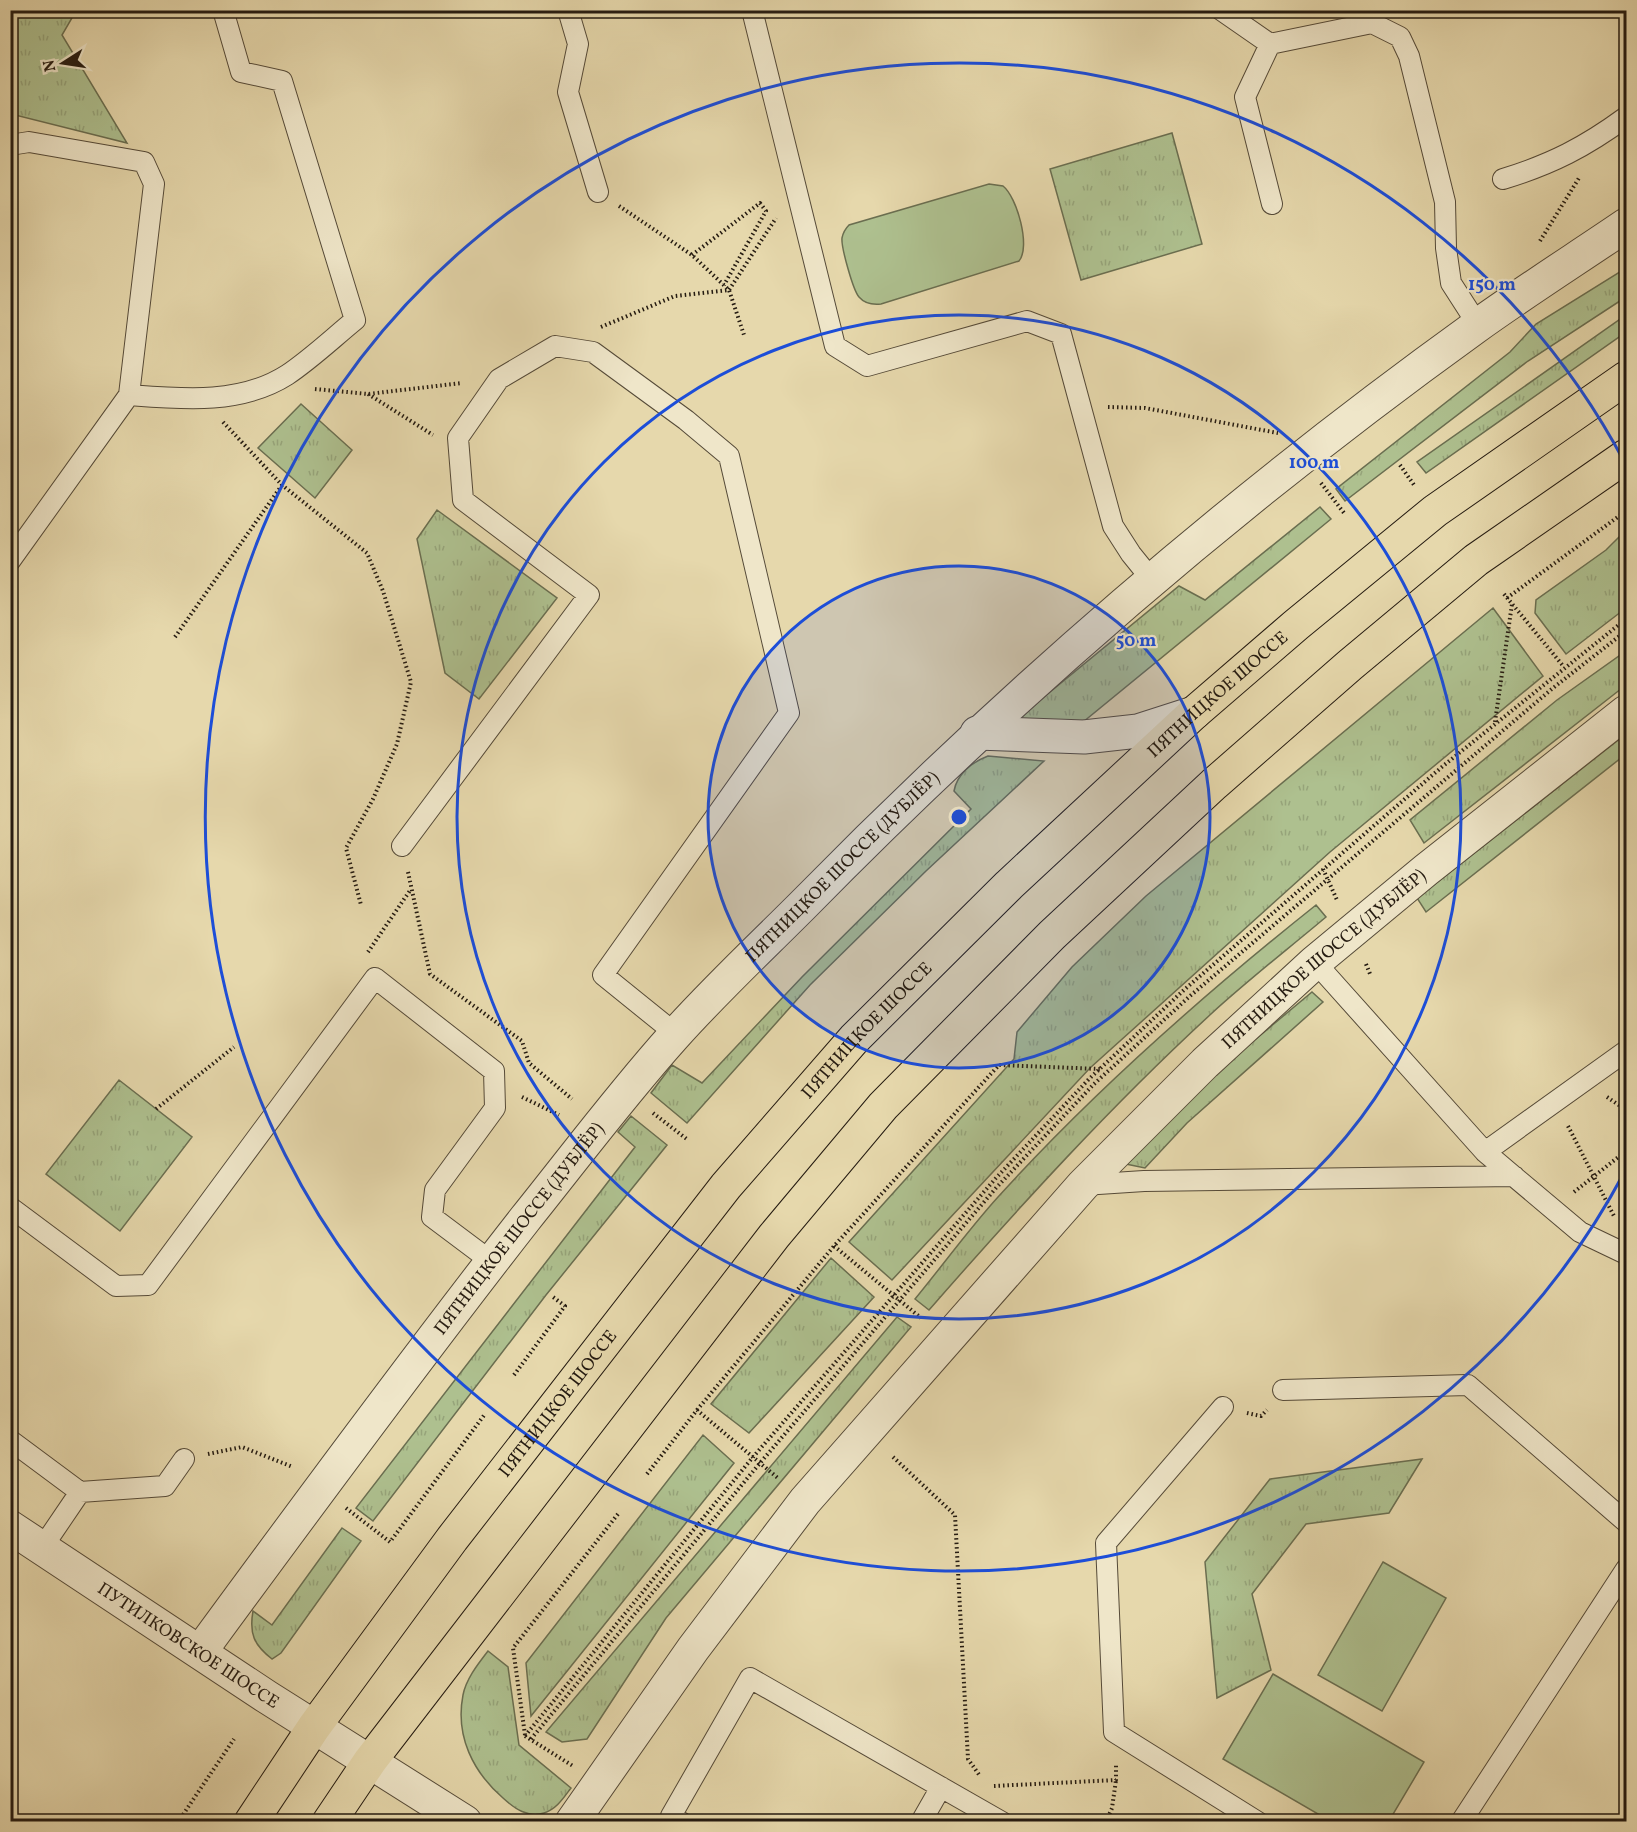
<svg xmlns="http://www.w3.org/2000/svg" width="1637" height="1832" font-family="Vollkorn,serif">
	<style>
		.grass { fill: url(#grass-tufts); stroke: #6a6e50; stroke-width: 1.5 }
		.pitch { fill: #aec08f; stroke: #6a6e50; stroke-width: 1.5 }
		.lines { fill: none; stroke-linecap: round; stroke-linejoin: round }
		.service-casing { stroke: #554a38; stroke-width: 22 }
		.minor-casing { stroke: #554a38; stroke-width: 35 }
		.tertiary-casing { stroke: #554a38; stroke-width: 35 }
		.primary-casing { stroke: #251b11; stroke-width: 35 }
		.path { stroke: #251b11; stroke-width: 4; stroke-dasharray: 1.5 3; stroke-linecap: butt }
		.service { stroke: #efe6c9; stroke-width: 20 }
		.minor { stroke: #efe6c9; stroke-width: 33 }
		.tertiary { stroke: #efe6c9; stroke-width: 33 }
		.primary { stroke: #e6d8ac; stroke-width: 33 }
		.ring { fill: none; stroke: #1d4ed8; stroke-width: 3 }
		.labels { text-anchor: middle; stroke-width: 4.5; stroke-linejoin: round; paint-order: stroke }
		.street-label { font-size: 18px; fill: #251b11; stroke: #efe6c9 }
		.centre { fill: #1d4ed8; stroke: #efe6c9; stroke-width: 3 }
		.ring-label { font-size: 18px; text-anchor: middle; font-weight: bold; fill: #1d4ed8; stroke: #efe6c9; stroke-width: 4.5; stroke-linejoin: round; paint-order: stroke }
	</style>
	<defs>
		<pattern id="grass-tufts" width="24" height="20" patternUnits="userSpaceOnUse" patternTransform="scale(1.5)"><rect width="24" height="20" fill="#aec08f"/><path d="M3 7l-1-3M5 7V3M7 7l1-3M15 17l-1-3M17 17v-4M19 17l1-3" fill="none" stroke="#96a47a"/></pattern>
	</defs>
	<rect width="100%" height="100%" fill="#e6d8ac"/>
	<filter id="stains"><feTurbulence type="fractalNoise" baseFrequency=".00333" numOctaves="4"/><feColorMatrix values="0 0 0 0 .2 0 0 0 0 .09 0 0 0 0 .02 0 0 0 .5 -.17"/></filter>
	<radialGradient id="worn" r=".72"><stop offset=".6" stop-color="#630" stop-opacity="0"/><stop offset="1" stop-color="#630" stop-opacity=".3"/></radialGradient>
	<path class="grass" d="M11 10 76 11 62 35 127 143 11 114Z
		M1172 133 1202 244 1081 280 1050 169Z
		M1626 268V297L1528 361 1345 501 1336 489 1510 352 1536 324Z
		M1626 315V332L1426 473 1417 462Z
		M301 404 352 450 315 498 258 448Z
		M1320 507 1331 519 1083 722 1016 720 1179 586 1205 600Z
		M437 510 557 598 479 699 445 673 417 539Z
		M1626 530V608L1566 654 1535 613 1536 600 1606 550Z
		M1493 608 1543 676 1330 852 1090 1068 892 1280 849 1242 1014 1059 1017 1032 1072 967 1146 896Z
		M1626 651V685L1424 843 1410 820 1557 700Z
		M1626 734V754L1426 912 1417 898Z
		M988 756 1044 761 926 871 810 985 687 1123 651 1093 672 1065 702 1083 802 977 971 809 954 791C957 774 972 762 988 756Z
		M1316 905 1326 917C1288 949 1248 980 1211 1014 1111 1106 1019 1207 929 1310L915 1299C943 1265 969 1229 998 1197 1095 1090 1203 995 1316 905Z
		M1312 992 1323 1002 1187 1123 1145 1168 1121 1163 1227 1063Z
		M119 1080 192 1137 120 1231 46 1174Z
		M631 1116 667 1145 546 1295 373 1521 356 1508 635 1147 618 1132Z
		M831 1258 874 1297 749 1433 711 1404Z
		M897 1317 911 1327 666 1618 587 1739 562 1742 546 1732Z
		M703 1435 734 1463 531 1716 526 1663Z
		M1422 1459 1389 1513 1306 1524 1252 1594 1271 1670 1217 1698 1205 1562 1270 1479Z
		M342 1528 361 1541 281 1653 272 1659C254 1645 249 1634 253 1611L272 1625Z
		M488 1651 508 1667 519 1745 571 1788C564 1797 557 1809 544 1813 528 1818 515 1809 503 1798 473 1772 455 1736 463 1695 466 1679 478 1664 488 1651Z"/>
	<path class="pitch" d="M989 184 1003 186C1017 197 1031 247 1019 261L881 304C872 305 865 304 859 297 853 290 841 247 842 238 843 233 845 229 849 225Z
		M1383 1562 1446 1598 1382 1711 1318 1675Z
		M1273 1674 1424 1762 1389 1821H1330L1223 1759Z"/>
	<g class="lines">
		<g class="service-casing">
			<path id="service" d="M568 10 578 44 568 92 598 192
				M752 10 835 346 867 366 1027 321 1061 334 1113 526 1131 554 1152 580
				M1221 10 1270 44 1372 23 1400 37 1409 56 1445 202 1446 248 1451 283 1478 325
				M1270 44 1245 97 1272 204
				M10 145 29 142 144 162 154 184 129 395 10 561
				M1503 179C1552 164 1585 147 1626 117
				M129 395C181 399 240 405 287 375 311 359 333 338 355 320L282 81 241 72 223 10
				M402 846 589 595 463 500 458 438 499 379 555 346 593 352 686 420 729 456 789 713 603 975 676 1034
				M1315 962 1485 1152 1580 1232 1626 1254
				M1485 1152 1626 1051
				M1083 1185 1144 1181 1514 1176
				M10 1207 116 1286 148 1285 375 978 494 1071 495 1108 435 1190 432 1217 492 1262
				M1283 1390 1468 1385 1626 1522
				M1223 1407 1106 1543 1114 1732 1258 1822
				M10 1440 80 1492 42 1548
				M80 1492 165 1486 184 1459
				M681 1822 671 1816 750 1678 1002 1822
				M921 1822 941 1787
				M1461 1822 1626 1569"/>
		</g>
		<g class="minor-casing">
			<g id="minor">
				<path d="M977 733 1084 737 1138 731 1194 713"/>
				<path id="s1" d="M200 1652C307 1506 414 1361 525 1219 574 1158 621 1095 673 1037 714 991 759 949 802 906 1009 695 1234 501 1474 328 1524 292 1576 259 1626 225"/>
				<path id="s2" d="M572 1822 693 1649 805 1501 1083 1185 1205 1063 1315 962 1426 870 1626 712"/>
			</g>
		</g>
		<g class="tertiary-casing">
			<g id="tertiary">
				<path id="s3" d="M10 1527 267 1697 465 1822"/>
			</g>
		</g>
		<g class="primary-casing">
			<g id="primary">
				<path id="s4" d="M251 1822 314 1727 452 1539 726 1186 854 1039 1009 885 1194 713 1296 625 1435 511 1626 378"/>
				<path d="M329 1822 370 1761 774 1236 883 1106 1052 935 1214 784 1350 665 1476 560 1626 456"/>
			</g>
		</g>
		<path class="path" d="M619 206 692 255 729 290 744 335
			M1540 241 1579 178
			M692 255 760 203 766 211 724 285
			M601 327 675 296 729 290 776 218
			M315 389 368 394 462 383
			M368 394 433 435
			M1108 407 1145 408 1278 433
			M223 422 282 485 367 553 383 591 411 682 397 744 373 799 346 848 361 905
			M1400 465 1414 485
			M1321 483 1344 513
			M1504 594 1564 667
			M1507 598 1626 511
			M175 637 282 485
			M1495 722 1512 604
			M1323 869 1337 900
			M408 872 430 974 522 1041 529 1063 572 1099
			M368 952 411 889
			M1366 964 1370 974
			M522 1097 559 1115
			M1607 1097 1626 1110
			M156 1109 234 1047
			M653 1113 688 1140
			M1568 1126 1615 1218
			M1574 1192 1626 1151
			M834 1246 921 1318
			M514 1375 565 1306 553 1297
			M697 1410 834 1246 999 1065 1100 1069
			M1247 1413 1261 1416 1267 1410
			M208 1454 242 1447 293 1467
			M893 1457 955 1515 968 1759 980 1776
			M647 1474 697 1410 779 1479
			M346 1508 390 1542 485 1414
			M525 1735 513 1648 618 1514
			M525 1736 753 1457 996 1178 1089 1079 1185 989 1443 766 1626 619
			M525 1736 573 1766
			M531 1739 760 1463 996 1188 1094 1084 1190 996 1553 688 1626 631
			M994 1786 1116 1780V1765
			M178 1822 234 1739
			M1106 1822 1112 1808 1116 1780"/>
		<use href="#service" class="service"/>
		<use href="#minor" class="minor"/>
		<use href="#tertiary" class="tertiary"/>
		<use href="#primary" class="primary"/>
	</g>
	<circle cx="959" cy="817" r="251" fill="#1d4ed8" fill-opacity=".12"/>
	<g class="ring">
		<circle cx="959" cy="817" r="251"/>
		<circle cx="959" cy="817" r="502"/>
		<path d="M1625 1171A754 754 0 1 1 1625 463"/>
	</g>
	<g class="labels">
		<g class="street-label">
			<text dy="6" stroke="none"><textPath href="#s4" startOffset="1490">ПЯТНИЦКОЕ ШОССЕ</textPath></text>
			<text dy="6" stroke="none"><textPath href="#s1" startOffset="1016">ПЯТНИЦКОЕ ШОССЕ (ДУБЛЁР)</textPath></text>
			<text dy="6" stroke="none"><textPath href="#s2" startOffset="1148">ПЯТНИЦКОЕ ШОССЕ (ДУБЛЁР)</textPath></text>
			<text dy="6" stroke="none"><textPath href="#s4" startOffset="1004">ПЯТНИЦКОЕ ШОССЕ</textPath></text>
			<text dy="6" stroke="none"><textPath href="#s1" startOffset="530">ПЯТНИЦКОЕ ШОССЕ (ДУБЛЁР)</textPath></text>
			<text dy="6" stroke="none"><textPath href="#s4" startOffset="519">ПЯТНИЦКОЕ ШОССЕ</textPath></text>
			<text dy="6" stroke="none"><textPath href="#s3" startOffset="214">ПУТИЛКОВСКОЕ ШОССЕ</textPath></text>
		</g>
	</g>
	<circle cx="959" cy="817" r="9" class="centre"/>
	<g class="ring-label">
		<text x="1492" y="290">150 m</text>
		<text x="1314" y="468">100 m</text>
		<text x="1136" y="646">50 m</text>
	</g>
	<rect width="1637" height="1832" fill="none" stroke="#e6d8ac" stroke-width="36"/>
	<rect x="12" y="12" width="1613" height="1808" fill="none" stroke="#251b11" stroke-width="3"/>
	<rect x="18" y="18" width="1601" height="1796" fill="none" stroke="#251b11" stroke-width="1.5"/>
	<g transform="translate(63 63) rotate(258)" stroke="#efe6c9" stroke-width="4.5" paint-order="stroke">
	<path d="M0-4.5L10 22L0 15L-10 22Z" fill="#251b11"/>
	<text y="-9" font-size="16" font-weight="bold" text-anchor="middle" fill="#251b11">N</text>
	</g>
	<rect width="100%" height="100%" filter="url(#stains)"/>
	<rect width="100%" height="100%" fill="url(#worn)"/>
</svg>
